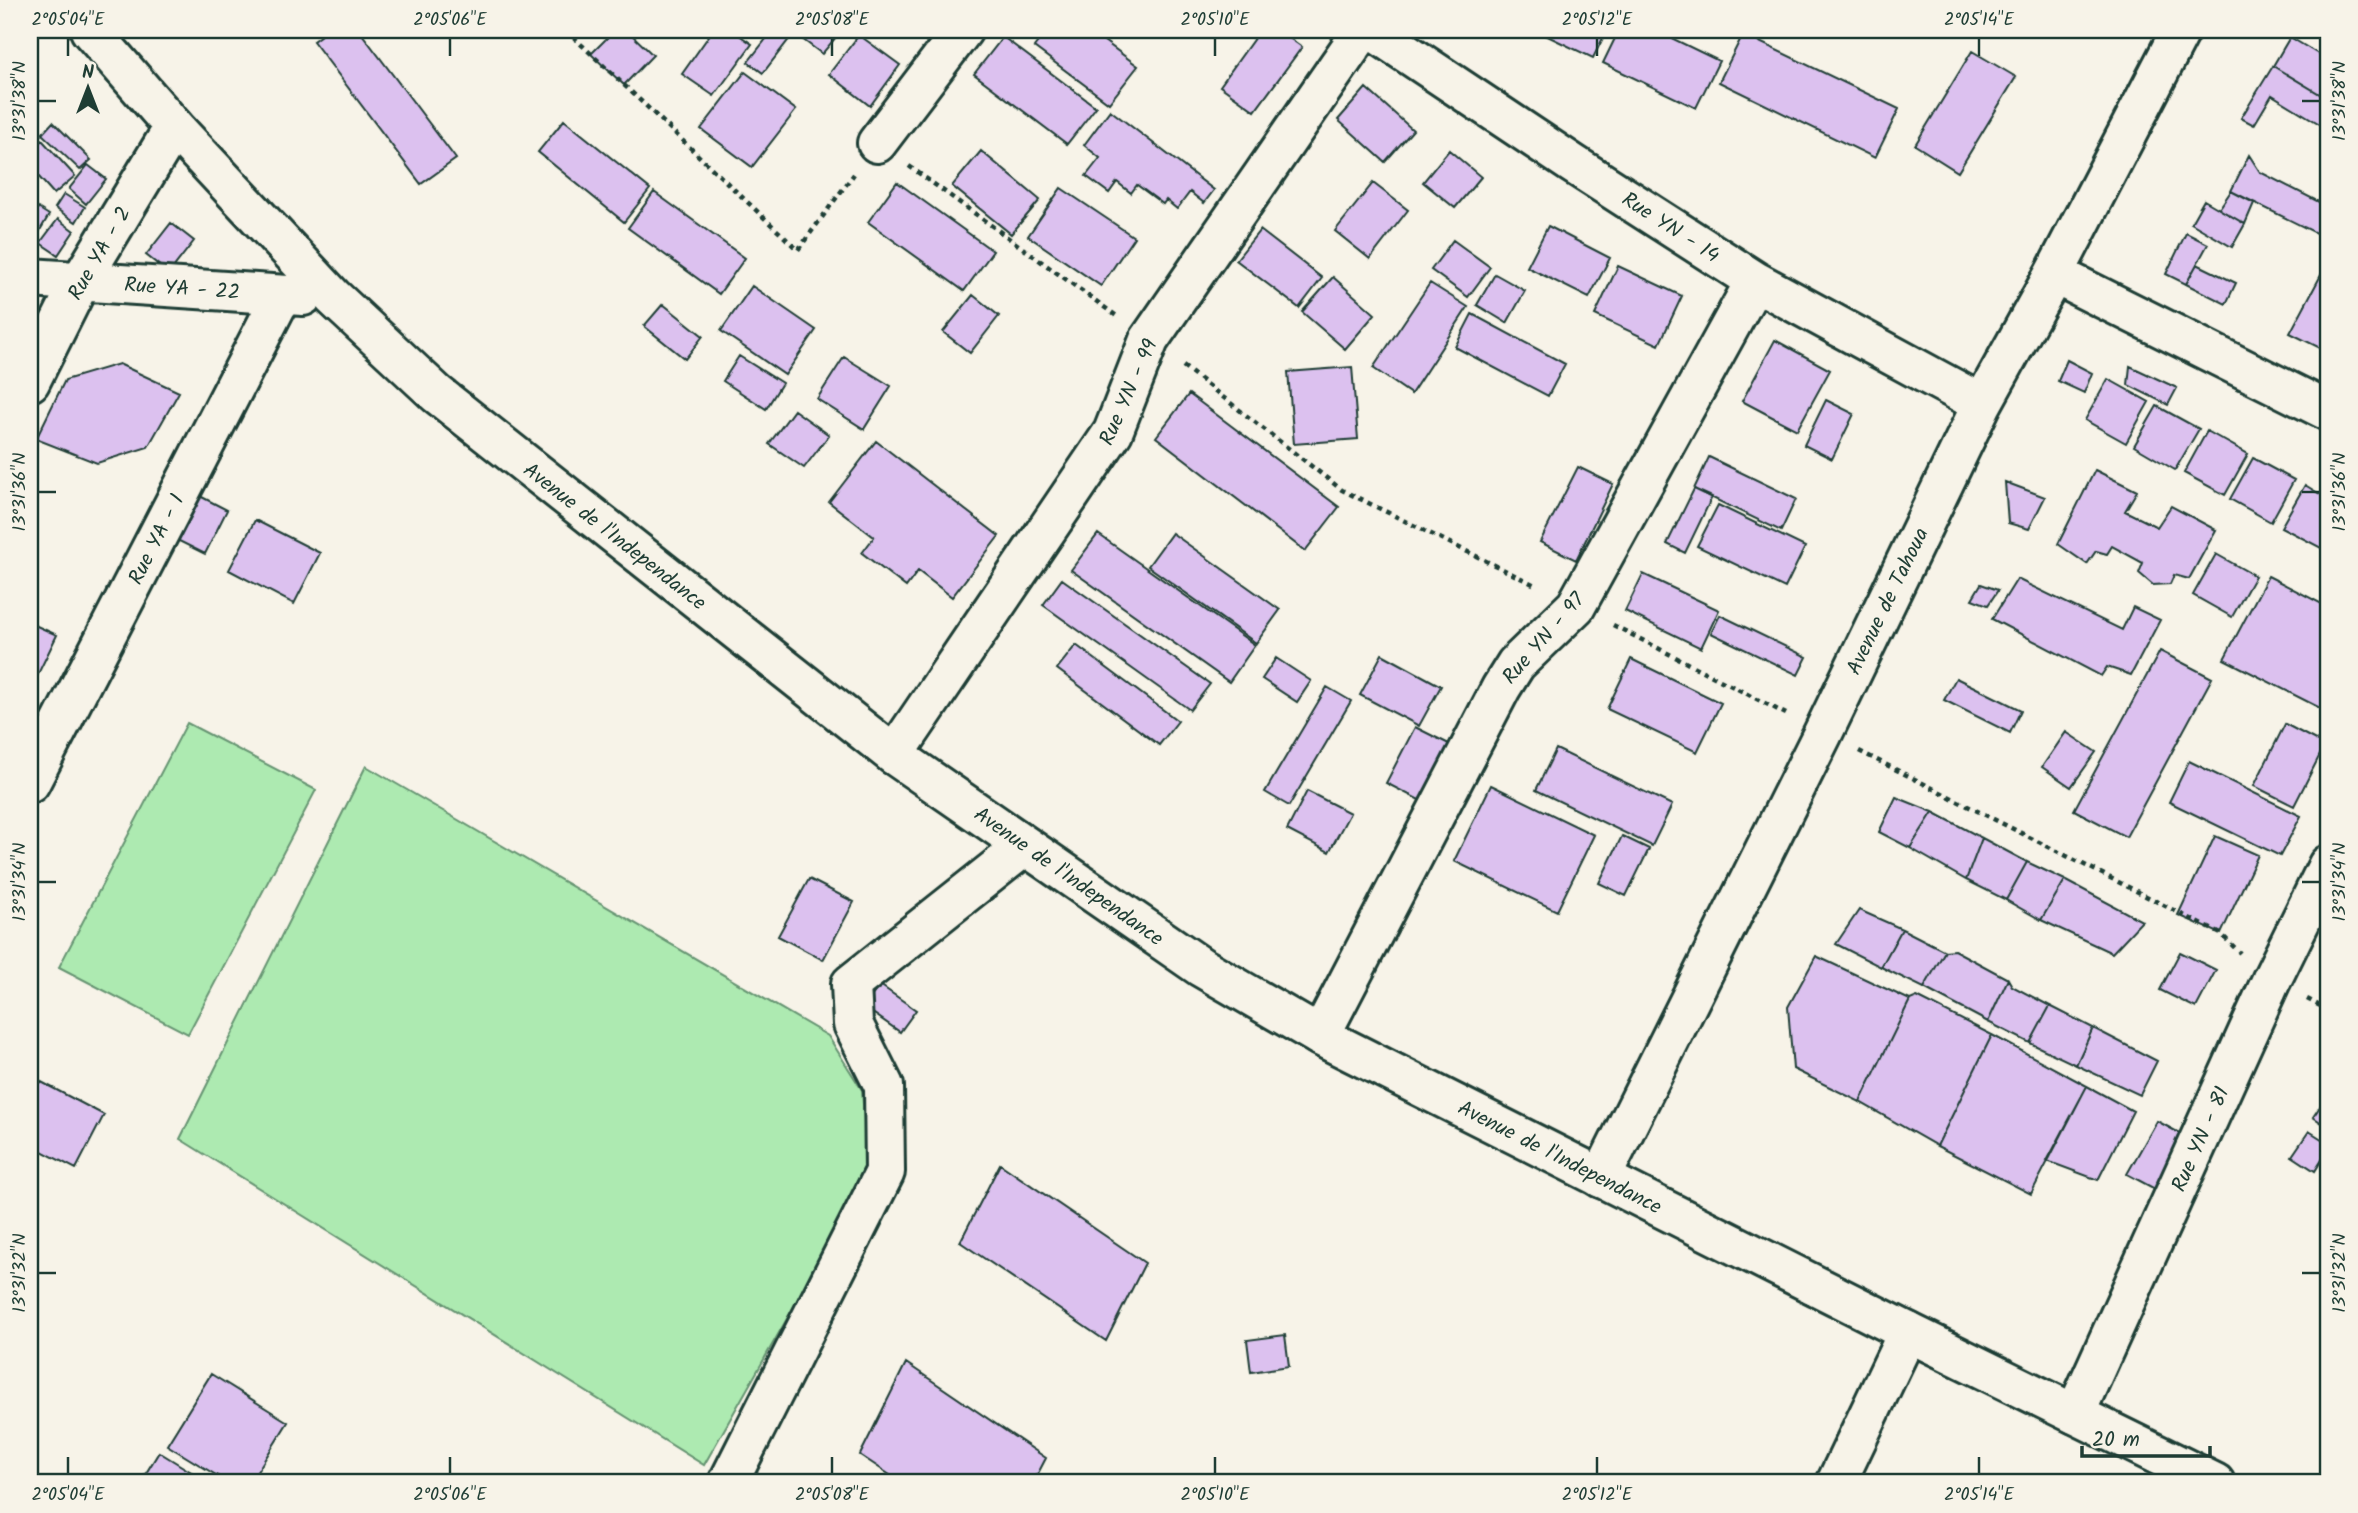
<svg xmlns="http://www.w3.org/2000/svg" width="2358" height="1513" font-family="Kalam,sans-serif">
	<style>
		.green { fill: #adeab1; stroke: #669472; stroke-width: 2 }
		.building { fill: #dcc1ef; stroke: #1f3d34; stroke-width: 2 }
		.lines { fill: none; stroke-linecap: round; stroke-linejoin: round }
		.minor-casing { stroke: #1f3d34; stroke-width: 44 }
		.highway-casing { stroke: #1f3d34; stroke-width: 44 }
		.path { stroke: #1f3d34; stroke-width: 4.5; stroke-dasharray: 5 5; stroke-linecap: butt }
		.minor { stroke: #f7f3e8; stroke-width: 38 }
		.highway { stroke: #f7f3e8; stroke-width: 38 }
		.ticks { fill: none; stroke: #1f3d34; stroke-width: 2.5 }
		.labels { text-anchor: middle; stroke-width: 7; stroke-linejoin: round; paint-order: stroke }
		.street-label { font-size: 21px; fill: #1f3d34; stroke: #f7f3e8 }
		.neatline { fill: none; stroke: #1f3d34; stroke-width: 2.5 }
		.ticks-label { font-size: 18px; text-anchor: middle; fill: #1f3d34 }
	</style>
	<rect width="100%" height="100%" fill="#f7f3e8"/>
	<filter id="ink" filterUnits="userSpaceOnUse"><feTurbulence type="fractalNoise" baseFrequency=".0143" numOctaves="2"/><feDisplacementMap in="SourceGraphic" scale="14" xChannelSelector="R" yChannelSelector="G"/><feConvolveMatrix kernelMatrix="1 2 1 2 8 2 1 2 1" color-interpolation-filters="sRGB"/></filter>
	<g filter="url(#ink)">
		<path class="green" d="M187 723 316 790 188 1034 59 967Z
			M366 766 828 1036 862 1090 868 1176 704 1465 180 1139Z"/>
		<path class="building" d="M328 30H359L456 159 421 184 313 41Z
			M615 30H627L653 55 624 85 591 54Z
			M713 30H732L752 44 714 96 682 74Z
			M773 30H842L822 54 794 33 763 73 748 62Z
			M1047 30H1089L1138 66 1109 103 1034 47Z
			M1260 30H1278L1302 47 1255 111 1220 86Z
			M1535 30H1607L1593 58Z
			M1619 30H1655L1719 61 1696 108 1603 63Z
			M1743 34 1899 109 1875 158 1719 82Z
			M859 35 900 65 870 106 829 74Z
			M1003 37 1096 107 1067 144 974 74Z
			M2290 37 2328 60V99L2273 66Z
			M1972 51 2016 77 1958 172 1915 145Z
			M2273 66 2328 99V129L2272 95 2254 125 2241 118Z
			M745 72 796 110 752 167 701 129Z
			M1366 88 1413 130 1385 162 1338 120Z
			M1110 110 1214 190 1204 203 1190 192 1177 209 1166 200 1163 204 1137 185 1131 193 1117 182 1109 193 1086 176 1100 158 1084 145Z
			M564 120 650 189 624 222 538 152Z
			M53 122 91 160 80 170 42 134Z
			M42 140 75 176 54 194 30 167V151Z
			M1449 150 1481 177 1455 208 1423 182Z
			M981 151 1040 200 1011 234 952 186Z
			M2249 155 2260 172 2325 205 2322 212 2326 238 2231 191Z
			M88 165 106 179 86 204 69 189Z
			M897 182 993 251 964 291 868 222Z
			M1373 183 1408 210 1370 259 1335 231Z
			M1061 188 1134 237 1101 286 1028 236Z
			M2231 191 2254 203 2245 224 2219 209Z
			M654 192 745 258 719 294 628 228Z
			M64 194 85 207 76 222 55 208Z
			M2204 200 2245 224 2232 247 2191 223Z
			M30 203 49 215 36 237 30 233Z
			M58 219 74 231 58 255 40 243Z
			M171 223 194 241 169 273 146 255Z
			M1548 226 1610 258 1589 298 1527 267Z
			M1260 230 1322 278 1299 308 1236 260Z
			M2186 233 2208 244 2186 284 2166 274Z
			M1453 240 1490 267 1468 297 1431 270Z
			M2328 262V352L2290 333Z
			M2197 264 2236 283 2226 304 2186 284Z
			M1618 266 1682 296 1659 345 1595 315Z
			M1495 274 1525 291 1507 323 1477 305Z
			M1333 277 1375 314 1345 349 1302 312Z
			M1430 283 1468 307 1411 394 1373 368Z
			M752 286 816 330 785 375 721 331Z
			M973 295 999 316 970 353 943 332Z
			M663 304 703 336 685 359 644 326Z
			M1472 314 1565 364 1548 396 1455 347Z
			M1775 340 1830 370 1797 430 1742 401Z
			M739 356 782 383 766 409 723 381Z
			M844 357 891 386 864 429 817 399Z
			M2067 360 2092 373 2084 393 2058 381Z
			M119 364 179 392 148 447 97 463 36 439 65 380Z
			M2130 366 2177 388 2168 405 2128 385Z
			M1352 367 1358 439 1294 444 1288 372Z
			M2108 379 2149 402 2126 443 2085 420Z
			M1189 394 1339 507 1305 551 1156 437Z
			M1826 400 1854 414 1832 459 1804 445Z
			M2157 406 2199 429 2175 470 2134 446Z
			M794 410 829 435 804 468 769 444Z
			M2207 431 2248 454 2225 495 2184 473Z
			M876 441 999 536 952 597 918 571 906 587 862 553 874 537 829 502Z
			M1709 457 1796 499 1781 531 1694 489Z
			M2253 458 2294 480 2271 522 2230 499Z
			M1578 467 1613 484 1576 560 1540 542Z
			M2095 470 2137 491 2125 511 2157 527 2171 506 2216 530 2189 579 2174 575 2170 584 2153 585 2139 573 2143 563 2112 546 2107 554 2096 551 2087 564 2058 544Z
			M2005 482 2045 497 2029 529 2008 523Z
			M2305 485 2328 499V539L2323 549 2281 527Z
			M1694 489 1712 497 1685 553 1667 544Z
			M196 494 227 510 205 554 173 538Z
			M1718 505 1805 547 1785 588 1697 546Z
			M255 520 320 553 294 604 229 570Z
			M1172 533 1280 610 1256 643 1148 566Z
			M1098 534 1255 645 1229 682 1071 570Z
			M2216 554 2255 576 2232 617 2193 595Z
			M1643 574 1719 610 1701 648 1625 611Z
			M2268 576 2328 607V712L2224 659Z
			M1062 579 1210 684 1190 710 1043 605Z
			M2017 579 2122 630 2133 607 2160 620 2131 675 2107 667 2101 676 1992 619Z
			M1981 584 1998 590 1988 605 1972 599Z
			M1720 615 1807 657 1798 675 1711 633Z
			M30 623 57 635 37 676 30 673Z
			M1076 645 1178 721 1159 745 1057 669Z
			M2160 651 2212 678 2126 837 2074 810Z
			M1382 654 1441 686 1419 726 1360 695Z
			M1276 658 1311 681 1297 702 1262 679Z
			M1631 659 1721 703 1697 752 1607 709Z
			M1956 678 2021 710 2010 733 1944 700Z
			M1327 687 1351 701 1289 806 1265 792Z
			M2285 724 2325 745 2294 806 2254 786Z
			M1415 727 1455 747 1425 803 1386 783Z
			M2066 732 2096 752 2071 787 2042 767Z
			M1556 749 1672 805 1652 846 1536 790Z
			M2189 761 2301 816 2280 856 2169 802Z
			M1491 785 1594 835 1557 911 1454 861Z
			M1307 791 1350 813 1329 852 1287 830Z
			M1896 797 1933 812 1910 848 1879 832Z
			M1933 812 1982 838 1966 880 1910 848Z
			M1622 836 1649 849 1626 896 1599 883Z
			M2215 836 2258 855 2221 934 2178 915Z
			M1982 838 2027 862 2006 900 1966 880Z
			M2027 862 2065 880 2041 920 2006 900Z
			M809 879 854 902 823 960 778 936Z
			M2065 880 2142 921 2112 953 2041 920Z
			M1859 910 1902 929 1881 967 1836 944Z
			M1902 929 1945 951 1924 988 1881 967Z
			M1954 950 2008 979 1988 1022 1924 988 1945 951Z
			M2180 952 2216 970 2196 1008 2160 990Z
			M1816 956 1910 1000 1860 1102 1793 1069 1788 1007Z
			M2008 979 2012 986 2050 1006 2030 1043 1988 1022Z
			M880 985 916 1010 900 1032 864 1007Z
			M1917 997 1992 1035 1937 1146 1860 1102 1910 1000Z
			M2050 1006 2093 1028 2076 1065 2030 1043Z
			M2093 1028 2157 1061 2140 1095 2076 1065Z
			M1992 1035 2087 1086 2031 1194 1937 1146Z
			M30 1076 104 1115 76 1169 30 1145Z
			M2087 1086 2133 1111 2098 1180 2047 1161Z
			M2328 1095V1127L2313 1117Z
			M2157 1121 2196 1142 2166 1195 2127 1174Z
			M2309 1131 2328 1143V1150L2315 1171 2292 1156Z
			M1000 1164 1145 1263 1106 1341 960 1242Z
			M1285 1335 1289 1366 1251 1372 1247 1340Z
			M906 1363 1046 1458 1033 1483H902L860 1455Z
			M211 1374 288 1422 250 1483H229L167 1445Z
			M159 1452 209 1483H140Z"/>
		<g class="lines">
			<g class="minor-casing">
				<path id="minor" d="M1372 30 1573 164 1755 281 1982 404
					M877 143 963 30
					M2054 274 2328 411
					M30 278 303 296
					M30 382 80 282 174 127
					M894 755 1113 432 1149 340 1363 30
					M30 783 282 295
					M1320 1036 1501 688 1516 664 1576 606 1755 281
					M1601 1178 1823 733 1982 404 2054 274 2181 30
					M2075 1414 2271 981 2328 865
					M728 1483 885 1172 884 1086 853 1024 851 984 1025 846
					M1836 1483 1908 1332"/>
			</g>
			<g class="highway-casing">
				<path id="highway" d="M90 30 174 127 333 297 437 394 894 755 1201 967 1320 1036 1908 1332 2215 1483"/>
			</g>
			<path class="path" d="M566 30 798 250 854 174
				M909 166 1118 317
				M1183 366 1342 490 1537 586
				M1613 625 1786 714
				M1859 751 2221 934 2240 953
				M2307 999 2328 1010"/>
			<use href="#minor" class="minor"/>
			<use href="#highway" class="highway"/>
		</g>
	</g>
	<path class="ticks" d="M68 38V56M450 38V56M832 38V56M1215 38V56M1597 38V56M1979 38V56M38 101H56M2302 101H2320M38 492H56M2302 492H2320M38 882H56M2302 882H2320M38 1273H56M2302 1273H2320M68 1457V1474M450 1457V1474M832 1457V1474M1215 1457V1474M1597 1457V1474M1979 1457V1474"/>
	<g class="labels">
		<g class="street-label">
			<text transform="translate(1671 227) rotate(33)" y="7">Rue YN - 14</text>
			<text transform="translate(99 253) rotate(-60)" y="7">Rue YA - 2</text>
			<text transform="translate(182 288) rotate(4)" y="7">Rue YA - 22</text>
			<text transform="translate(1128 392) rotate(-66)" y="7">Rue YN - 99</text>
			<text transform="translate(615 536) rotate(38)" y="7">Avenue de l'Independance</text>
			<text transform="translate(156 539) rotate(-63)" y="7">Rue YA - 1</text>
			<text transform="translate(1887 601) rotate(-64)" y="7">Avenue de Tahoua</text>
			<text transform="translate(1543 638) rotate(-49)" y="7">Rue YN - 97</text>
			<text transform="translate(1069 876) rotate(35)" y="7">Avenue de l'Independance</text>
			<text transform="translate(2200 1139) rotate(-66)" y="7">Rue YN - 81</text>
			<text transform="translate(1560 1157) rotate(27)" y="7">Avenue de l'Independance</text>
		</g>
	</g>
	<rect width="2358" height="1513" fill="none" stroke="#f7f3e8" stroke-width="77"/>
	<g transform="translate(88 88)" stroke="#f7f3e8" stroke-width="5" paint-order="stroke">
	<path d="M0-5L12 26L0 18L-12 26Z" fill="#1f3d34"/>
	<text y="-10" font-size="19" font-weight="bold" text-anchor="middle" fill="#1f3d34">N</text>
	</g>
	<path d="M2082 1446v10h128v-10" fill="none" stroke="#1f3d34" stroke-width="3.5"/>
	<text x="2092" y="1446" font-size="21" fill="#1f3d34" stroke="#f7f3e8" stroke-width="5" paint-order="stroke">20 m</text>
	<rect x="38" y="38" width="2282" height="1436" class="neatline"/>
	<g class="ticks-label">
		<text x="68" y="25">2°05'04"E</text>
		<text x="450" y="25">2°05'06"E</text>
		<text x="832" y="25">2°05'08"E</text>
		<text x="1215" y="25">2°05'10"E</text>
		<text x="1597" y="25">2°05'12"E</text>
		<text x="1979" y="25">2°05'14"E</text>
		<text transform="translate(19 101) rotate(-90)" y="6">13°31'38"N</text>
		<text transform="translate(2339 101) rotate(-90)" y="6">13°31'38"N</text>
		<text transform="translate(19 492) rotate(-90)" y="6">13°31'36"N</text>
		<text transform="translate(2339 492) rotate(-90)" y="6">13°31'36"N</text>
		<text transform="translate(19 882) rotate(-90)" y="6">13°31'34"N</text>
		<text transform="translate(2339 882) rotate(-90)" y="6">13°31'34"N</text>
		<text transform="translate(19 1273) rotate(-90)" y="6">13°31'32"N</text>
		<text transform="translate(2339 1273) rotate(-90)" y="6">13°31'32"N</text>
		<text x="68" y="1500">2°05'04"E</text>
		<text x="450" y="1500">2°05'06"E</text>
		<text x="832" y="1500">2°05'08"E</text>
		<text x="1215" y="1500">2°05'10"E</text>
		<text x="1597" y="1500">2°05'12"E</text>
		<text x="1979" y="1500">2°05'14"E</text>
	</g>
</svg>
